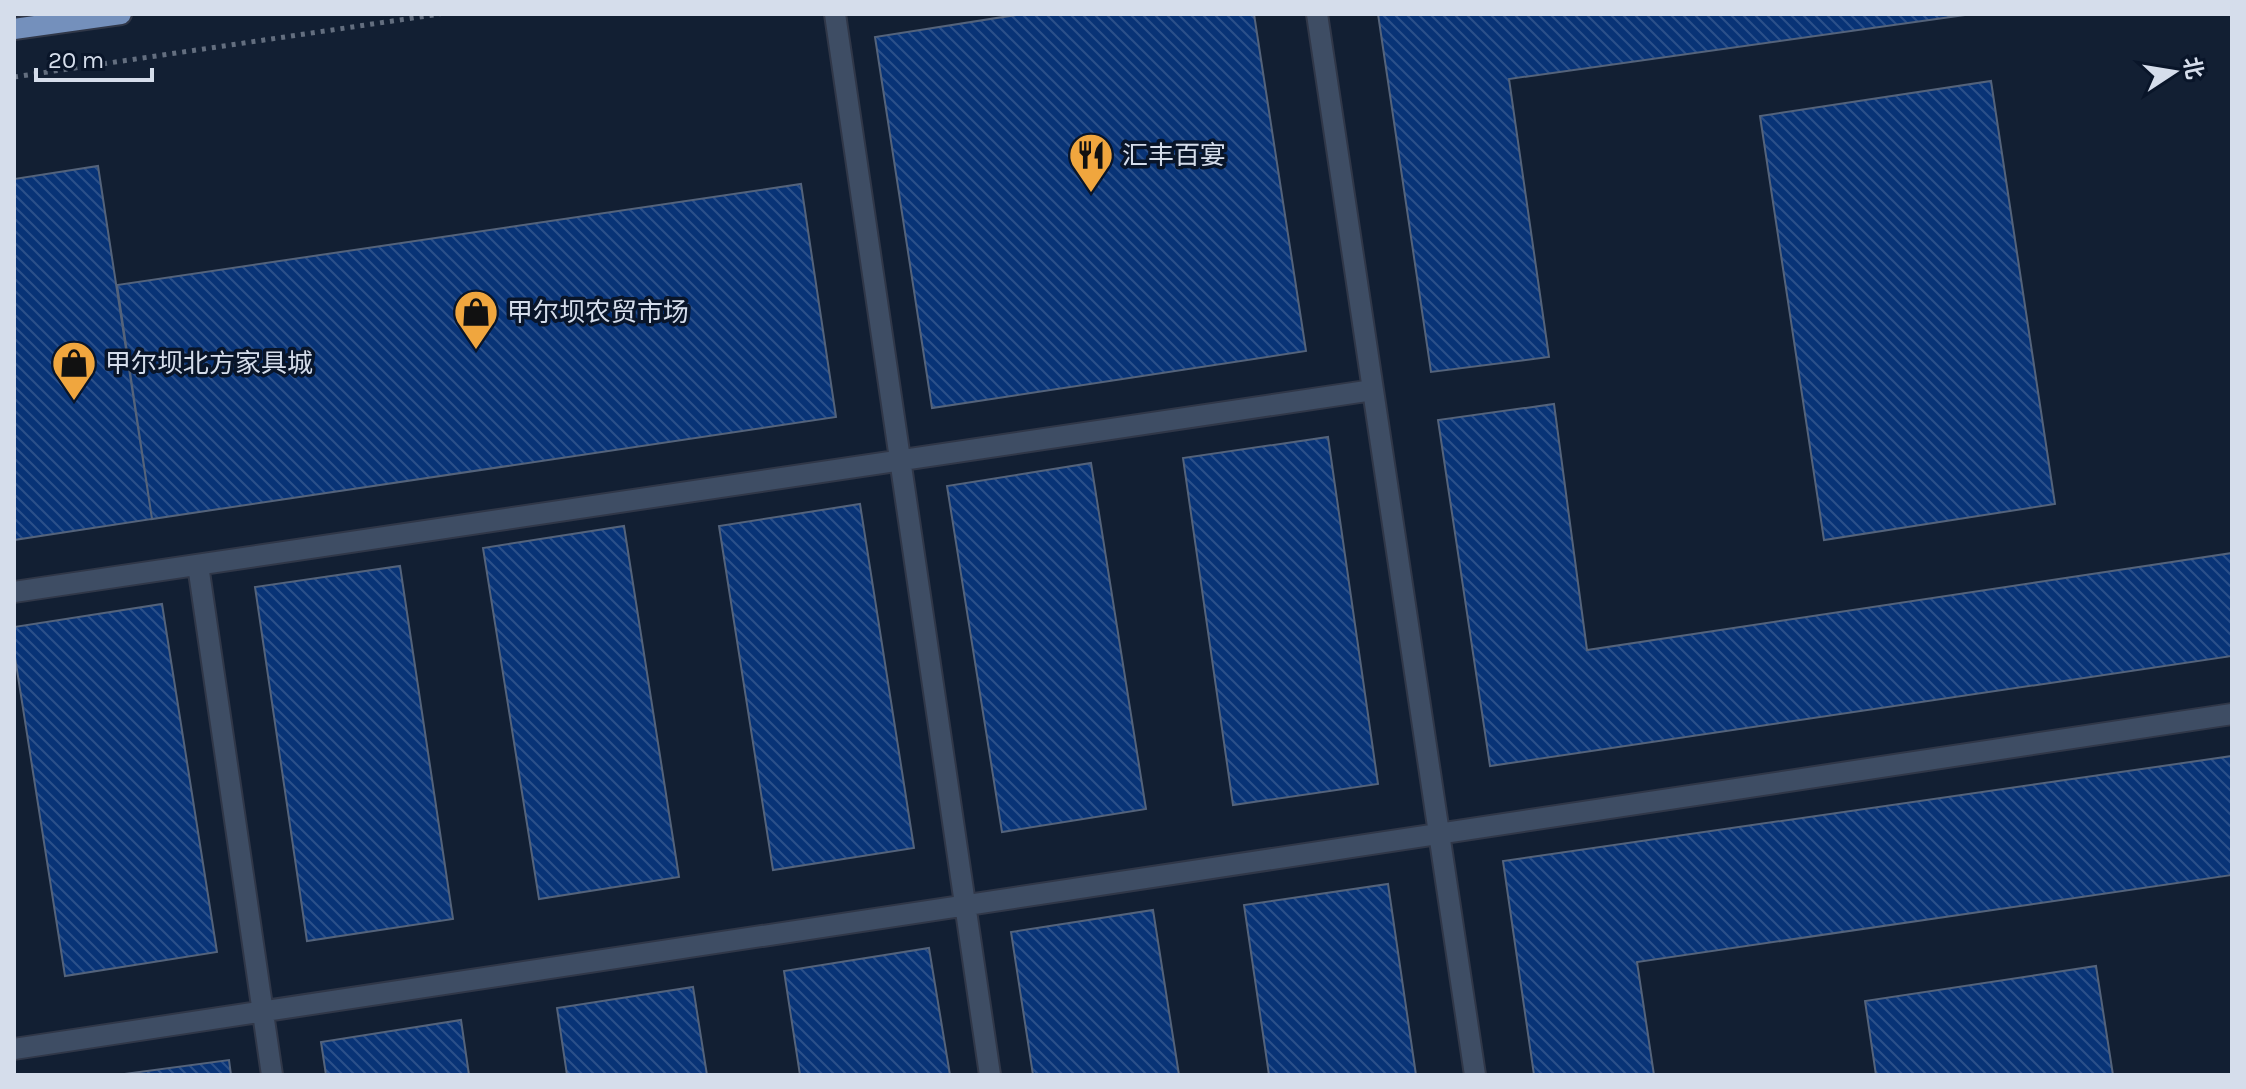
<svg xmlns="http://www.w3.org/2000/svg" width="2246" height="1089" font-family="Karla,'Noto Sans SC',sans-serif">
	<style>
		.building { fill: url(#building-back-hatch); stroke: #54637b; stroke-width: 2 }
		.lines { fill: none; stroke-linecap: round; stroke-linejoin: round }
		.minor-casing { stroke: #303748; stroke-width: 24 }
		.major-casing { stroke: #303748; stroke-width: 24 }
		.path { stroke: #636e7f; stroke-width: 5; stroke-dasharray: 4 6; stroke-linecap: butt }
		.minor { stroke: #3e4d64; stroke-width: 20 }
		.major { stroke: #7490bc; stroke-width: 20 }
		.labels { text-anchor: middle; stroke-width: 7; stroke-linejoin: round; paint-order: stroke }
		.poi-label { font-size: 26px; fill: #d5ddeb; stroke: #091529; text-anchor: start }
	</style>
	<defs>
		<pattern id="building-back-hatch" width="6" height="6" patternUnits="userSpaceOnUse" patternTransform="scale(2)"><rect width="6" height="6" fill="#083376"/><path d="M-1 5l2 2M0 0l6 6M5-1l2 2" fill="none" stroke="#2b508a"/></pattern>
	</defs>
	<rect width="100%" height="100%" fill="#121f33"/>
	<path class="building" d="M1022 14H1254L1306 351 932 408 875 37Z
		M1378 14H1972L1509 79 1549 357 1431 372Z
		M1991 81 2055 504 1824 540 1760 116Z
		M98 166 152 519 14 540V179Z
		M801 184 836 417 152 519 117 285Z
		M1554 404 1587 650 2232 553V656L1490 766 1438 420Z
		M1328 437 1378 784 1233 805 1183 458Z
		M1091 463 1146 809 1002 832 947 486Z
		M860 504 914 848 773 870 719 526Z
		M624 526 679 877 539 899 483 548Z
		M400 566 453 919 307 941 255 587Z
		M162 604 217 952 65 976 14 651V627Z
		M2232 756V875L1637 962 1654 1075H1534L1503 861Z
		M1388 884 1416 1075H1269L1244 905Z
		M1153 910 1179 1075H1033L1011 932Z
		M929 948 950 1075H800L784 971Z
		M2096 966 2113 1075H1876L1865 1001Z
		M693 987 707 1075H567L557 1008Z
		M461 1020 469 1075H326L321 1042Z
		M229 1060 231 1075H117Z"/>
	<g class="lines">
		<g class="minor-casing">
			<path id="minor" d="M835 14 990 1075
				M1317 14 1475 1075
				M198 565 272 1075
				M14 592 1373 390
				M14 1049 2232 714"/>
		</g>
		<g class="major-casing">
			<path id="major" d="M14 29 121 14"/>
		</g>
		<path class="path" d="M14 77 440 14"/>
		<use href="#minor" class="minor"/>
		<use href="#major" class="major"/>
	</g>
	<defs>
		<g id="restaurant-pin" transform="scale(2.3)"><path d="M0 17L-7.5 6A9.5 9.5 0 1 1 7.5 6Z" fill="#f0a63e" stroke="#091529"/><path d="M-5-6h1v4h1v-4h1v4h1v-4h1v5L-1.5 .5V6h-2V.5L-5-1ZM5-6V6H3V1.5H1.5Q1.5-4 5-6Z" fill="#111"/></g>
		<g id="shop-pin" transform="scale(2.3)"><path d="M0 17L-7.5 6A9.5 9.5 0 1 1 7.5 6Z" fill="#f0a63e" stroke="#091529"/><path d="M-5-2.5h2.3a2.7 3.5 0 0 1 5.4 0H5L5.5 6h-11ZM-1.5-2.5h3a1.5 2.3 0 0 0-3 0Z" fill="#111"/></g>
	</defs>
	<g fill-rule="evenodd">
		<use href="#restaurant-pin" x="1091" y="155"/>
		<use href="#shop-pin" x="476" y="312"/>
		<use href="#shop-pin" x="74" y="363"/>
	</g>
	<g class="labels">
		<g class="poi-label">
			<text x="1122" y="164">汇丰百宴</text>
			<text x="507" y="321">甲尔坝农贸市场</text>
			<text x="105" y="372">甲尔坝北方家具城</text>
		</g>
	</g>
	<rect width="2246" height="1089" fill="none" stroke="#d5ddeb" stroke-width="32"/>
	<g transform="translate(2174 72) rotate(78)" stroke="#091529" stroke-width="6" paint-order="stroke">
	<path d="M0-6L14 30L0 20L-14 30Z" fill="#d5ddeb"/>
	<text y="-12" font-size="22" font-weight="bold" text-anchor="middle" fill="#d5ddeb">北</text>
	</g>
	<path d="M36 68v12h116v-12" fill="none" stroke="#d5ddeb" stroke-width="4"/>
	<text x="48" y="68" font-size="24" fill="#d5ddeb" stroke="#091529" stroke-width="6" paint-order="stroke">20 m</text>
</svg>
